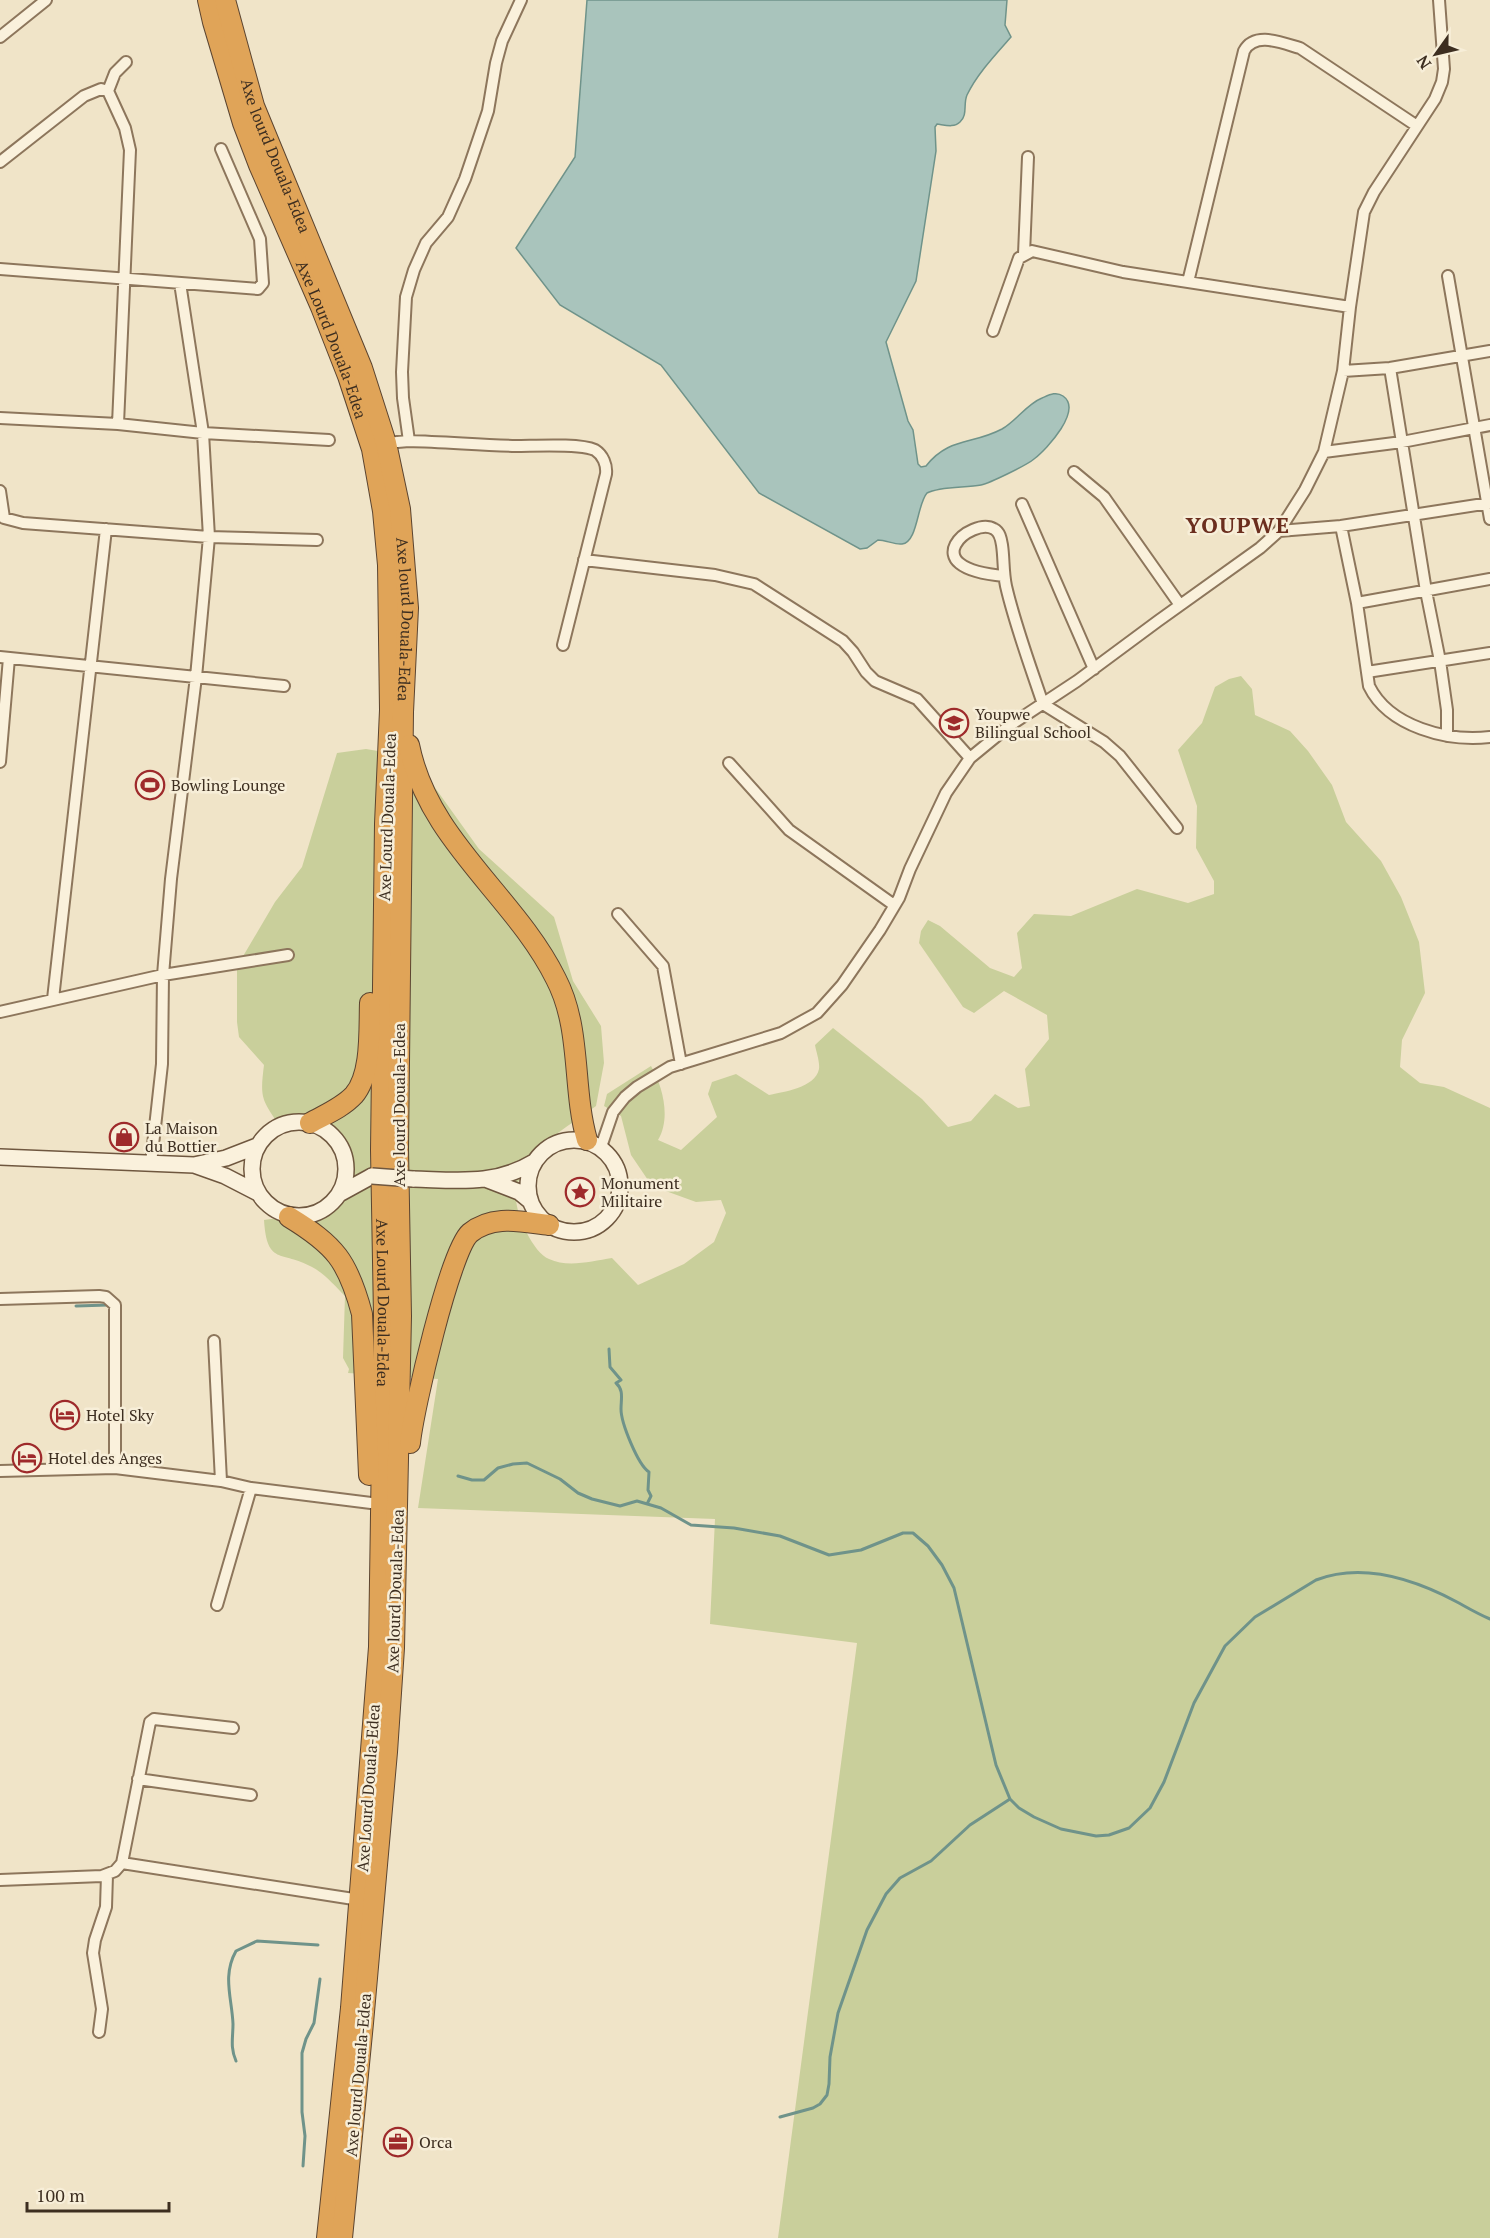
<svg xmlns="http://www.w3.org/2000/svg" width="1490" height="2238" font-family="'PT Serif',serif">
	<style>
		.green { fill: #c9cf9b }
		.water { fill: #a9c4bc; stroke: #6f938a; stroke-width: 1.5 }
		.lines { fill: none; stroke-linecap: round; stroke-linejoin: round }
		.stream { stroke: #6f938a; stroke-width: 3 }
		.street-casing { stroke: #8d765c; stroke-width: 14 }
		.secondary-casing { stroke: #6f573f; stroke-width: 18 }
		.highway-casing { stroke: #5b4430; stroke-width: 22 }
		.street { stroke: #faf1dc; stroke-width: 10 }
		.secondary { stroke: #faf1dc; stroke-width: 15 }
		.highway { stroke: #e0a458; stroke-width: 20 }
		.secondary-bridge-casing { stroke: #6f573f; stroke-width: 18; stroke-linecap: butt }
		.secondary-bridge { stroke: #faf1dc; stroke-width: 15 }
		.labels { text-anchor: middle; stroke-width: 5; stroke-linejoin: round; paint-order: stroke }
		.street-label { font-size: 16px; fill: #3d2e20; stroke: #f7eed8 }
		.poi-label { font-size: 16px; fill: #3d2e20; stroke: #f7eed8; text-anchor: start }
		.district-label { font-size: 22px; font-weight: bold; letter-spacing: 1.5px; fill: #6b2e1e; stroke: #f7eed8 }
	</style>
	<rect width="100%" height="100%" fill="#f0e4c8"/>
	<path class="green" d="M1241 676 1252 689 1255 715 1290 731 1308 751 1332 785 1346 822 1381 861 1401 897 1419 942 1425 993 1402 1040 1400 1067 1420 1083 1444 1087 1490 1108V2238H778L857 1643 710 1624 715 1519 418 1508 438 1379 348 1373 349 1369 343 1358 345 1296C335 1286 325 1274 312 1267 281 1250 267 1266 264 1220 282 1217 308 1220 323 1210 372 1181 337 1107 280 1126 261 1099 260 1097 264 1065L239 1037 237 1022V970L242 958 275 902 302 867 337 753 366 749 413 757 479 849 554 917 573 981 601 1026 604 1063 596 1106C572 1124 542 1140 526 1166 522 1172 517 1183 516 1191 513 1209 532 1252 549 1259 568 1268 592 1261 612 1258L638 1285 684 1264 714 1242 726 1213 721 1200 696 1202 652 1186 631 1155 621 1116 604 1106 607 1094 651 1066C663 1087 671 1118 658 1140L681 1150 717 1117 708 1094 712 1082 736 1074 769 1095C783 1092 815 1088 819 1069 820 1062 816 1051 815 1045L833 1028 922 1099 948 1127 971 1121 995 1094 1018 1108 1030 1106 1025 1069 1049 1039 1047 1015 1004 991 974 1013 963 1007 919 943 921 931 928 920 940 926 990 968 1014 977 1022 968 1017 933 1034 914 1071 916 1137 889 1188 903 1214 894V881L1196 848 1197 806 1178 750 1202 723 1215 687 1229 679Z"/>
	<path class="water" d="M587 0H1007L1005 25 1011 37C996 54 977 74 967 95 963 104 968 115 960 122 954 128 945 125 937 124L935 127 936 151 916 281 886 342 908 421 913 430 918 464 921 467 926 466C949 437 972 445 1002 429 1016 421 1027 404 1042 398 1049 395 1056 391 1063 396 1083 410 1047 449 1034 459 1027 465 990 483 981 485 966 488 940 486 927 493 917 504 918 542 902 544 895 545 886 540 878 540L867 548 860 549 759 493 661 365 560 305 516 248 575 157Z"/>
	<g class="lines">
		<path class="stream" d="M76 1306 108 1305
			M609 1349 610 1367 621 1380 616 1383C624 1390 621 1399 621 1409 621 1423 638 1465 649 1472L648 1490 651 1496 648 1502
			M458 1476 472 1480H484L498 1468 513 1464 527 1463 560 1479 578 1493 592 1499 620 1506 637 1501 661 1508 691 1525 734 1528 780 1536 829 1555 861 1550 903 1533H913L928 1546 942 1565 954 1588 996 1765 1010 1799 1019 1808 1034 1817 1061 1829 1096 1836 1109 1835 1129 1828 1150 1808 1164 1782 1194 1703 1225 1646 1255 1617 1316 1580C1363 1562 1414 1579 1457 1602 1468 1608 1478 1614 1490 1619
			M236 2061C230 2047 233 2038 233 2024 232 1998 222 1976 236 1951L257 1941 318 1945
			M780 2117 813 2108 820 2104 827 2095 829 2084 830 2057 838 2013 867 1930 886 1894 900 1878 931 1861 970 1825 1010 1799
			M303 2166 305 2136 302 2112V2053L306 2039 314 2023 320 1979"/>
		<g class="street-casing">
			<path id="street" d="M0 37 46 0
				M0 162 84 96 101 89 108 91
				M1024 254 1028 157
				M0 269 258 289 263 283 260 239 221 149
				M1448 276 1490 519
				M1188 282 1244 51C1255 31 1282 43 1300 48L1417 126
				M993 331 1019 258 1032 251 1123 272 1350 307
				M1390 368 1426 591 1440 661 1447 710V736
				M1343 371 1390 368 1490 351
				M0 418 118 424 203 433 329 440
				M118 424 130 150 125 128 108 91 115 73 126 62
				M409 441 403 398 402 372 406 297 414 270 426 243 448 217 465 179 488 111 496 63 502 41 521 0
				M386 443 409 441C445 442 480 445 516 446 534 446 579 443 595 450 603 455 607 465 606 474L563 645
				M1324 452 1402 442 1490 425
				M1074 472 1104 497 1180 605
				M0 491 4 518 23 523 209 537 317 540
				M1022 504 1094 669
				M1341 526 1357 603 1369 686C1389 727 1448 742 1490 737
				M1279 531 1341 526 1490 503
				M584 560 715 575 754 584 843 641 853 652 866 672 875 681 917 699 970 758
				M1004 576C910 568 972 516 994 529 1000 532 1001 539 1002 545 1004 558 1003 572 1006 586 1015 625 1030 665 1043 704L1104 742 1120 756 1177 828
				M1357 603 1490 579
				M0 657 284 686
				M1367 672 1490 653
				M0 762 9 658
				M729 763 789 830 894 905
				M618 914 663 966 681 1064
				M53 999 106 529
				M0 1012 163 975 288 955
				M601 1147 613 1112 625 1097 637 1087 670 1067 781 1033 817 1013 842 985 880 930 899 898 910 869 946 793 970 758 1009 726 1077 681 1158 621 1260 548 1279 531 1305 490 1324 452 1343 371 1350 307 1364 212 1374 192 1435 99 1442 82 1444 69 1439 0
				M151 1163 162 1064 163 975 171 879 196 677 209 537 203 433 180 283
				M0 1299 99 1296 106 1297 115 1305V1468L221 1481 251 1488 371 1503
				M214 1341 221 1481
				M0 1471 115 1468
				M217 1605 251 1488
				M138 1779 251 1795
				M122 1863 360 1900
				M0 1880 102 1876 115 1871 122 1863 150 1722 154 1719 233 1728
				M99 2032 102 2009 93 1953 95 1940 106 1907 107 1875"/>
		</g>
		<g class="secondary-casing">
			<path id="secondary" d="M252 1169a47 47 0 1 1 94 0a47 47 0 1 1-94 0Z
				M528 1186a46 46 0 1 1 92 0a46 46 0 1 1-92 0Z
				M0 1157 194 1165 226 1158 257 1146
				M194 1165 225 1176 258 1193
				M413 1179C457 1180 494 1186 534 1162
				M488 1180 519 1192 530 1201
				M341 1193 372 1176"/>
		</g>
		<g class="highway-casing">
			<g id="highway">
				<path id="s1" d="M208 0 213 22 243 123 259 165 321 307 348 376 372 449 383 511 388 565 390 710 385 824 381 1150 384 1316 379 1647 351 2008 327 2238"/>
				<path id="s2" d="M225 0 254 106 362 368 386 443 400 509 408 608 403 712 398 1149 401 1316 394 1648 387 1752 363 2023 342 2238"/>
				<path d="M409 745C428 841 515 896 556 979 582 1029 572 1088 587 1140"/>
				<path d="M310 1123C324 1115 342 1108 354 1095 372 1074 369 1030 370 1003"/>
				<path d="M289 1217C335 1245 348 1261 362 1314L369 1475"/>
				<path d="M410 1443C413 1411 450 1250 470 1233 493 1214 522 1222 549 1225"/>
			</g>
		</g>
		<use href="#street" class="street"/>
		<use href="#secondary" class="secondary"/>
		<use href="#highway" class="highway"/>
		<g class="secondary-bridge-casing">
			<path id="secondary-bridge" d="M372 1176 413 1179"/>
		</g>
		<use href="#secondary-bridge" class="secondary-bridge"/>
	</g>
	<defs>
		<g id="school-ring" transform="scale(1.5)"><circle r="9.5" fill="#f7eed8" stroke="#9e2a2b" stroke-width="1.5"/><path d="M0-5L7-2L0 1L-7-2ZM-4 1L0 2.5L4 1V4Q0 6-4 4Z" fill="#9e2a2b"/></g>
		<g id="stadium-ring" transform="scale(1.5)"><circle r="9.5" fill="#f7eed8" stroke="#9e2a2b" stroke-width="1.5"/><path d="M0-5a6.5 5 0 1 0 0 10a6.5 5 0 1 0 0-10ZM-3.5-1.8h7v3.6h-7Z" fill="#9e2a2b"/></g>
		<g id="shop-ring" transform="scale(1.5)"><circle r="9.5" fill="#f7eed8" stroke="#9e2a2b" stroke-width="1.5"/><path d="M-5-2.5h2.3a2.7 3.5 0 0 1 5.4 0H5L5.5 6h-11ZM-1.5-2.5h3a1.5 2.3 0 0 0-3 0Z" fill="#9e2a2b"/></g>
		<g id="sight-ring" transform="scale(1.5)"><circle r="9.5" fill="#f7eed8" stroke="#9e2a2b" stroke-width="1.5"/><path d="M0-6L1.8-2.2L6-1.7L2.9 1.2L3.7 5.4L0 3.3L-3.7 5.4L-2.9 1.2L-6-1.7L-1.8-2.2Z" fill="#9e2a2b"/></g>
		<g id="hotel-ring" transform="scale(1.5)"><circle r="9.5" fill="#f7eed8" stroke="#9e2a2b" stroke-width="1.5"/><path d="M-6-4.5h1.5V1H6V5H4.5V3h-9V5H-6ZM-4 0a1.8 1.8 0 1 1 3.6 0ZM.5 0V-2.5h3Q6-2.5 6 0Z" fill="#9e2a2b"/></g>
		<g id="office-ring" transform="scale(1.5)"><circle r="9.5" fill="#f7eed8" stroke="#9e2a2b" stroke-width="1.5"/><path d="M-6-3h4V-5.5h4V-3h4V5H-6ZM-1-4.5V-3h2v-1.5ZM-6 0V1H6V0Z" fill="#9e2a2b"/></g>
	</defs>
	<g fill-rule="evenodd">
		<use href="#school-ring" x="954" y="723"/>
		<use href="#stadium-ring" x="150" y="785"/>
		<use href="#shop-ring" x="124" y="1137"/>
		<use href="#sight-ring" x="580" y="1192"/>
		<use href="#hotel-ring" x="65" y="1415"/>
		<use href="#hotel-ring" x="27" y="1458"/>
		<use href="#office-ring" x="398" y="2142"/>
	</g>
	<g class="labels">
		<g class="street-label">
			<text dy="6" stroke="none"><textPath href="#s2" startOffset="164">Axe lourd Douala-Edea</textPath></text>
			<text dy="6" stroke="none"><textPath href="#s1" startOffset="362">Axe Lourd Douala-Edea</textPath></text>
			<text dy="6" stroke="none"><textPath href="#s2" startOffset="650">Axe lourd Douala-Edea</textPath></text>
			<text transform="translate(387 817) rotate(-88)" y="6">Axe Lourd Douala-Edea</text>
			<text transform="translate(399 1105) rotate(-90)" y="6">Axe lourd Douala-Edea</text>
			<text dy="6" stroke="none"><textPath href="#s1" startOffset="1334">Axe Lourd Douala-Edea</textPath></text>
			<text transform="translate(395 1591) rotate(-88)" y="6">Axe lourd Douala-Edea</text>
			<text transform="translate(368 1788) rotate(-86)" y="6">Axe Lourd Douala-Edea</text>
			<text transform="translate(358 2075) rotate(-85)" y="6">Axe lourd Douala-Edea</text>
		</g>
		<g class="poi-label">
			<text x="975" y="720">Youpwe<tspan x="975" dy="18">Bilingual School</tspan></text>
			<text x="171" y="791">Bowling Lounge</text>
			<text x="145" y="1134">La Maison<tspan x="145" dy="18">du Bottier</tspan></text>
			<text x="601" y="1189">Monument<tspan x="601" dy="18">Militaire</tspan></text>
			<text x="86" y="1421">Hotel Sky</text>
			<text x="48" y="1464">Hotel des Anges</text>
			<text x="419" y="2148">Orca</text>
		</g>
		<g class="district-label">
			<text x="1238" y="533">YOUPWE</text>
		</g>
	</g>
	<g transform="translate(1436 54) rotate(236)" stroke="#f7eed8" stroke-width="4.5" paint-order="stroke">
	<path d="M0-4.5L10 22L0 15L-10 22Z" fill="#3d2e20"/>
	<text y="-9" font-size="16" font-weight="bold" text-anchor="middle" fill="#3d2e20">N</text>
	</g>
	<path d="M27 2202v9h142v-9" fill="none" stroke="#3d2e20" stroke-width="3"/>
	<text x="36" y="2202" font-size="18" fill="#3d2e20" stroke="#f7eed8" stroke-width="4.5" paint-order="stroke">100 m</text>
</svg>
